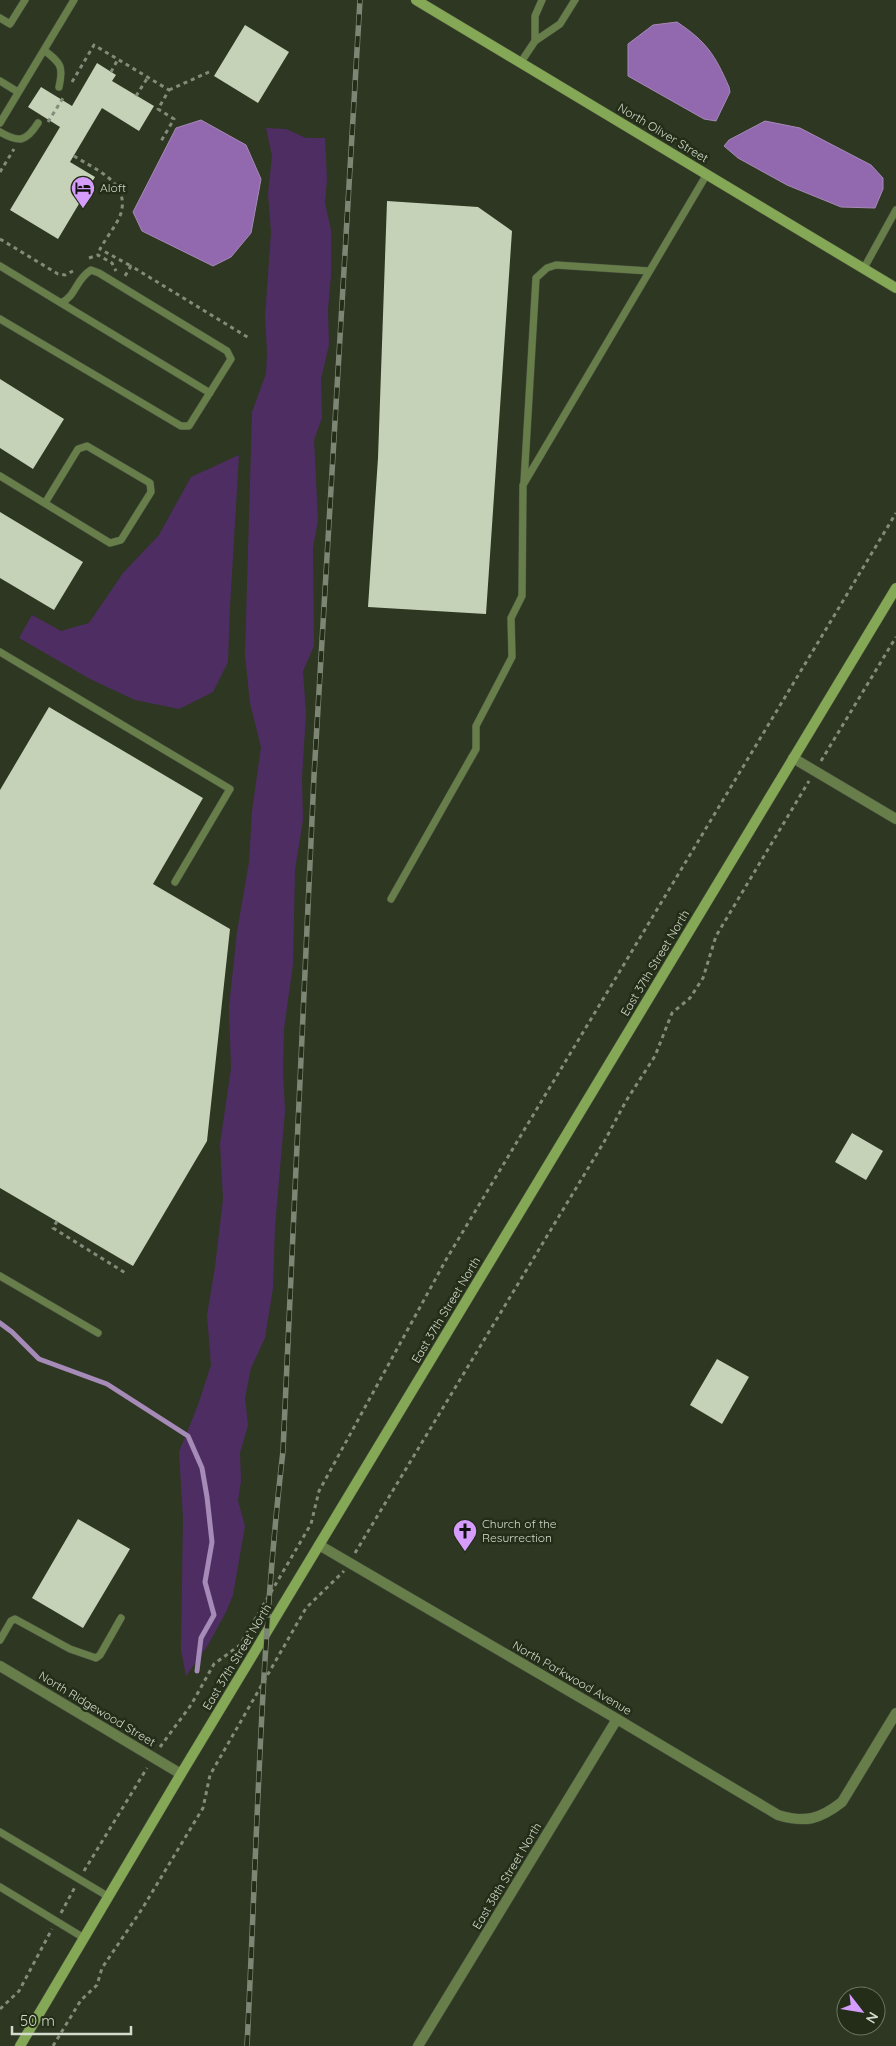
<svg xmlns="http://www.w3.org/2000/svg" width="896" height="2046" font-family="Quicksand,sans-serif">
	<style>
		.green { fill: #4e2e62 }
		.water { fill: #9268ae; stroke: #a68ab7 }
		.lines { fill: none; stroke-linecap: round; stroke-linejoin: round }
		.stream { stroke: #a68ab7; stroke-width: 5 }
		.building { fill: #c6d2b8 }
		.lane-casing { stroke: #4b5541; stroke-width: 8 }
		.street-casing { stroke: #4b5541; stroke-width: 11 }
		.secondary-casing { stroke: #4b5541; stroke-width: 11 }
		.path { stroke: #838c7a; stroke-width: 3; stroke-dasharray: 4 4; stroke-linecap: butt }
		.lane { stroke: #677e4b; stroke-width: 7 }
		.street { stroke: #677e4b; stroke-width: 10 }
		.secondary { stroke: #84a855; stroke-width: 10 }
		.rail-casing { stroke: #7d8674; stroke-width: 5.5 }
		.rail { stroke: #232d18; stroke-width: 4; stroke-dasharray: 11; stroke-linecap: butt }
		.labels { text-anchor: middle; stroke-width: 5; stroke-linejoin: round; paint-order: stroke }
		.street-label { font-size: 12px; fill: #d4dbcd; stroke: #232d18 }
		.poi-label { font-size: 12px; fill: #d4dbcd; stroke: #232d18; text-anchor: start }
	</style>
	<rect width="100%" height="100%" fill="#2d3722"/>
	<path class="green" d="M266 128 286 129 306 138H325L327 179 325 203 331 230V275L328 310 329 345 321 379 322 418 314 440 318 520 313 548 314 646 303 671 306 714 302 778 303 820 295 870 293 964 284 1029 283 1070 285 1111 275 1226 273 1288 265 1338 251 1368 245 1398 248 1425 240 1453 241 1481 238 1501 245 1526 233 1595 226 1612 208 1645 186 1676 181 1650 183 1518 179 1452 198 1405 211 1365 207 1315 215 1267 223 1199 220 1144 231 1068 229 1007 237 932 249 862 252 811 261 747 250 703 245 655 252 412 266 374 267 352 265 317 271 232 268 194 272 156Z
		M239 455 230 607 228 662 213 692 179 709 135 700 90 679 19 638 32 615 61 631 89 623 123 573 159 535 191 477Z"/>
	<path class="water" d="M677 22C707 42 715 55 729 87L730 92 716 121 704 119 628 76V44L653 25Z
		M201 120 246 145 261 179 251 233 231 257 213 266 142 231 133 212 176 128Z
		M765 121 800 128 871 165 883 178V189L875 208 841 207 787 185 738 158 724 146 729 140Z"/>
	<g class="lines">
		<path class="stream" d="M0 1323 12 1332 39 1359 107 1384 188 1436 202 1468 207 1497 212 1542 205 1582 214 1615 201 1638 197 1671"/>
	</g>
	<path class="building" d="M245 25 289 52 258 103 214 76Z
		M97 63 116 75 112 81 154 106 139 131 102 108 70 162 95 177 58 239 10 210 60 127 28 107 41 87 72 106Z
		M387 201 478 207 512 231 486 614 368 607 378 458Z
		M0 379 64 419 33 469 0 448Z
		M0 512 83 562 54 610 0 578Z
		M49 707 203 798 153 884 230 929 207 1141 133 1266 0 1188V790Z
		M852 1133 883 1151 866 1180 835 1162Z
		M717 1359 749 1377 722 1424 690 1405Z
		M78 1519 130 1549 83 1628 32 1598Z"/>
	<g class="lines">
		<g class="lane-casing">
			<path id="lane" d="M0 18 10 24 25 0
				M535 41V16L542 0
				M44 50C60 63 64 65 59 87
				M521 62 535 41 560 24 575 0
				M0 81 18 92
				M0 123 74 0
				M0 132C19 143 26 142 38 123
				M0 266 61 303C77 295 75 280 91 270L99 273 227 351 231 359 189 426H181L0 319
				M864 268 896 210
				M61 303 210 393
				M0 476 110 543 121 540 151 492 150 483 87 446 78 449 45 503
				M524 482 536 278 547 268 556 265 649 271
				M0 652 230 789 175 882
				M391 899 476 749V726L512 657 511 618 522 596 523 485 707 174
				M0 1276 98 1333
				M0 1640 11 1621 15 1619 70 1649 96 1658 100 1655 121 1618
				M0 1832 109 1897
				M0 1887 84 1938"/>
		</g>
		<g class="street-casing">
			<path id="street" d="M793 758 896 819
				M319 1545 617 1719 778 1815C805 1823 819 1820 842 1802L896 1713
				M0 1666 181 1774
				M418 2046 617 1719"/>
		</g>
		<g class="secondary-casing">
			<path id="secondary" d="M416 0 896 288
				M20 2046 181 1774 896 588"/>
		</g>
		<path class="path" d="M111 72 118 59
			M72 82 94 45 169 90 158 109 174 119 160 143
			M169 90 209 72
			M136 96 148 77
			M48 122 63 98
			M74 156C96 170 132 183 120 216 115 227 106 238 100 249L131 266
			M0 172 14 149
			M0 239 58 274 65 275 73 271
			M89 258 98 255 112 263 116 271
			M125 276 131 266 249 338
			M821 761 896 637
			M57 1221 53 1228 127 1274
			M355 1553 604 1142 626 1101 655 1056 672 1013 690 998 703 978 716 936 809 781
			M160 1747 191 1705 214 1664 240 1645 311 1524 319 1491 447 1258 896 513
			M84 1871 147 1768
			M61 1913 75 1887
			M0 2009 19 1991 52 1929
			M53 2046 81 2000 97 1985 102 1968 142 1909 203 1808 210 1775 306 1608 344 1571"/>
		<use href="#lane" class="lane"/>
		<use href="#street" class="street"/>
		<use href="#secondary" class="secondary"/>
		<g class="rail-casing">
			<path id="rail" d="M247 2046C257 1848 260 1648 283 1451L314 776 360 0"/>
		</g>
		<use href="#rail" class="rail"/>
	</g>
	<defs>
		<g id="hotel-pin" transform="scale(1.25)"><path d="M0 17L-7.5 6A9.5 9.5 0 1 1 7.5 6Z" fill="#d59cfb" stroke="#232d18"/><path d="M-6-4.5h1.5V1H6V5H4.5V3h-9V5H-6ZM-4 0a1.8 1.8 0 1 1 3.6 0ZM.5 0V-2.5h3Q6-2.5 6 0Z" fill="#111"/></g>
		<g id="church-pin" transform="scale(1.25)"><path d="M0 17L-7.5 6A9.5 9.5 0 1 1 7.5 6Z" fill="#d59cfb" stroke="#232d18"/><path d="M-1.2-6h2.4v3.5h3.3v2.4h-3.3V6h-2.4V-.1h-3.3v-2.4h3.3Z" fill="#111"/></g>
	</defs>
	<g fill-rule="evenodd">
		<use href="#hotel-pin" x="83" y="188"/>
		<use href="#church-pin" x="465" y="1531"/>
	</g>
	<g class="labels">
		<g class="street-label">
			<text transform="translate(663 133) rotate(31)" y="4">North Oliver Street</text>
			<text transform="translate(655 963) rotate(-59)" y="4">East 37th Street North</text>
			<text transform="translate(446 1310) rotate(-59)" y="4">East 37th Street North</text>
			<text transform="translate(237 1657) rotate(-59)" y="4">East 37th Street North</text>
			<text transform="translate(572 1678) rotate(30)" y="4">North Parkwood Avenue</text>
			<text transform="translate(97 1709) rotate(31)" y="4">North Ridgewood Street</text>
			<text transform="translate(507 1876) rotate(-59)" y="4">East 38th Street North</text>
		</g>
		<g class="poi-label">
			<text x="100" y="192">Aloft</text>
			<text x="482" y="1528">Church of the<tspan x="482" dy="14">Resurrection</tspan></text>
		</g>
	</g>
	<g transform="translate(861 2011) rotate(121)"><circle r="24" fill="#232d18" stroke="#6a7360"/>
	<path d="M0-4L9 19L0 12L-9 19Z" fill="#d59cfb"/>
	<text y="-8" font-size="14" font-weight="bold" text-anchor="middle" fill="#d4dbcd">N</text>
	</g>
	<path d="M12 2026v8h119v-8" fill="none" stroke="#d4dbcd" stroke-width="2.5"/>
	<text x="20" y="2026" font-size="15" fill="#d4dbcd" stroke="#232d18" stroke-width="4" paint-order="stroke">50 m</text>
</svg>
